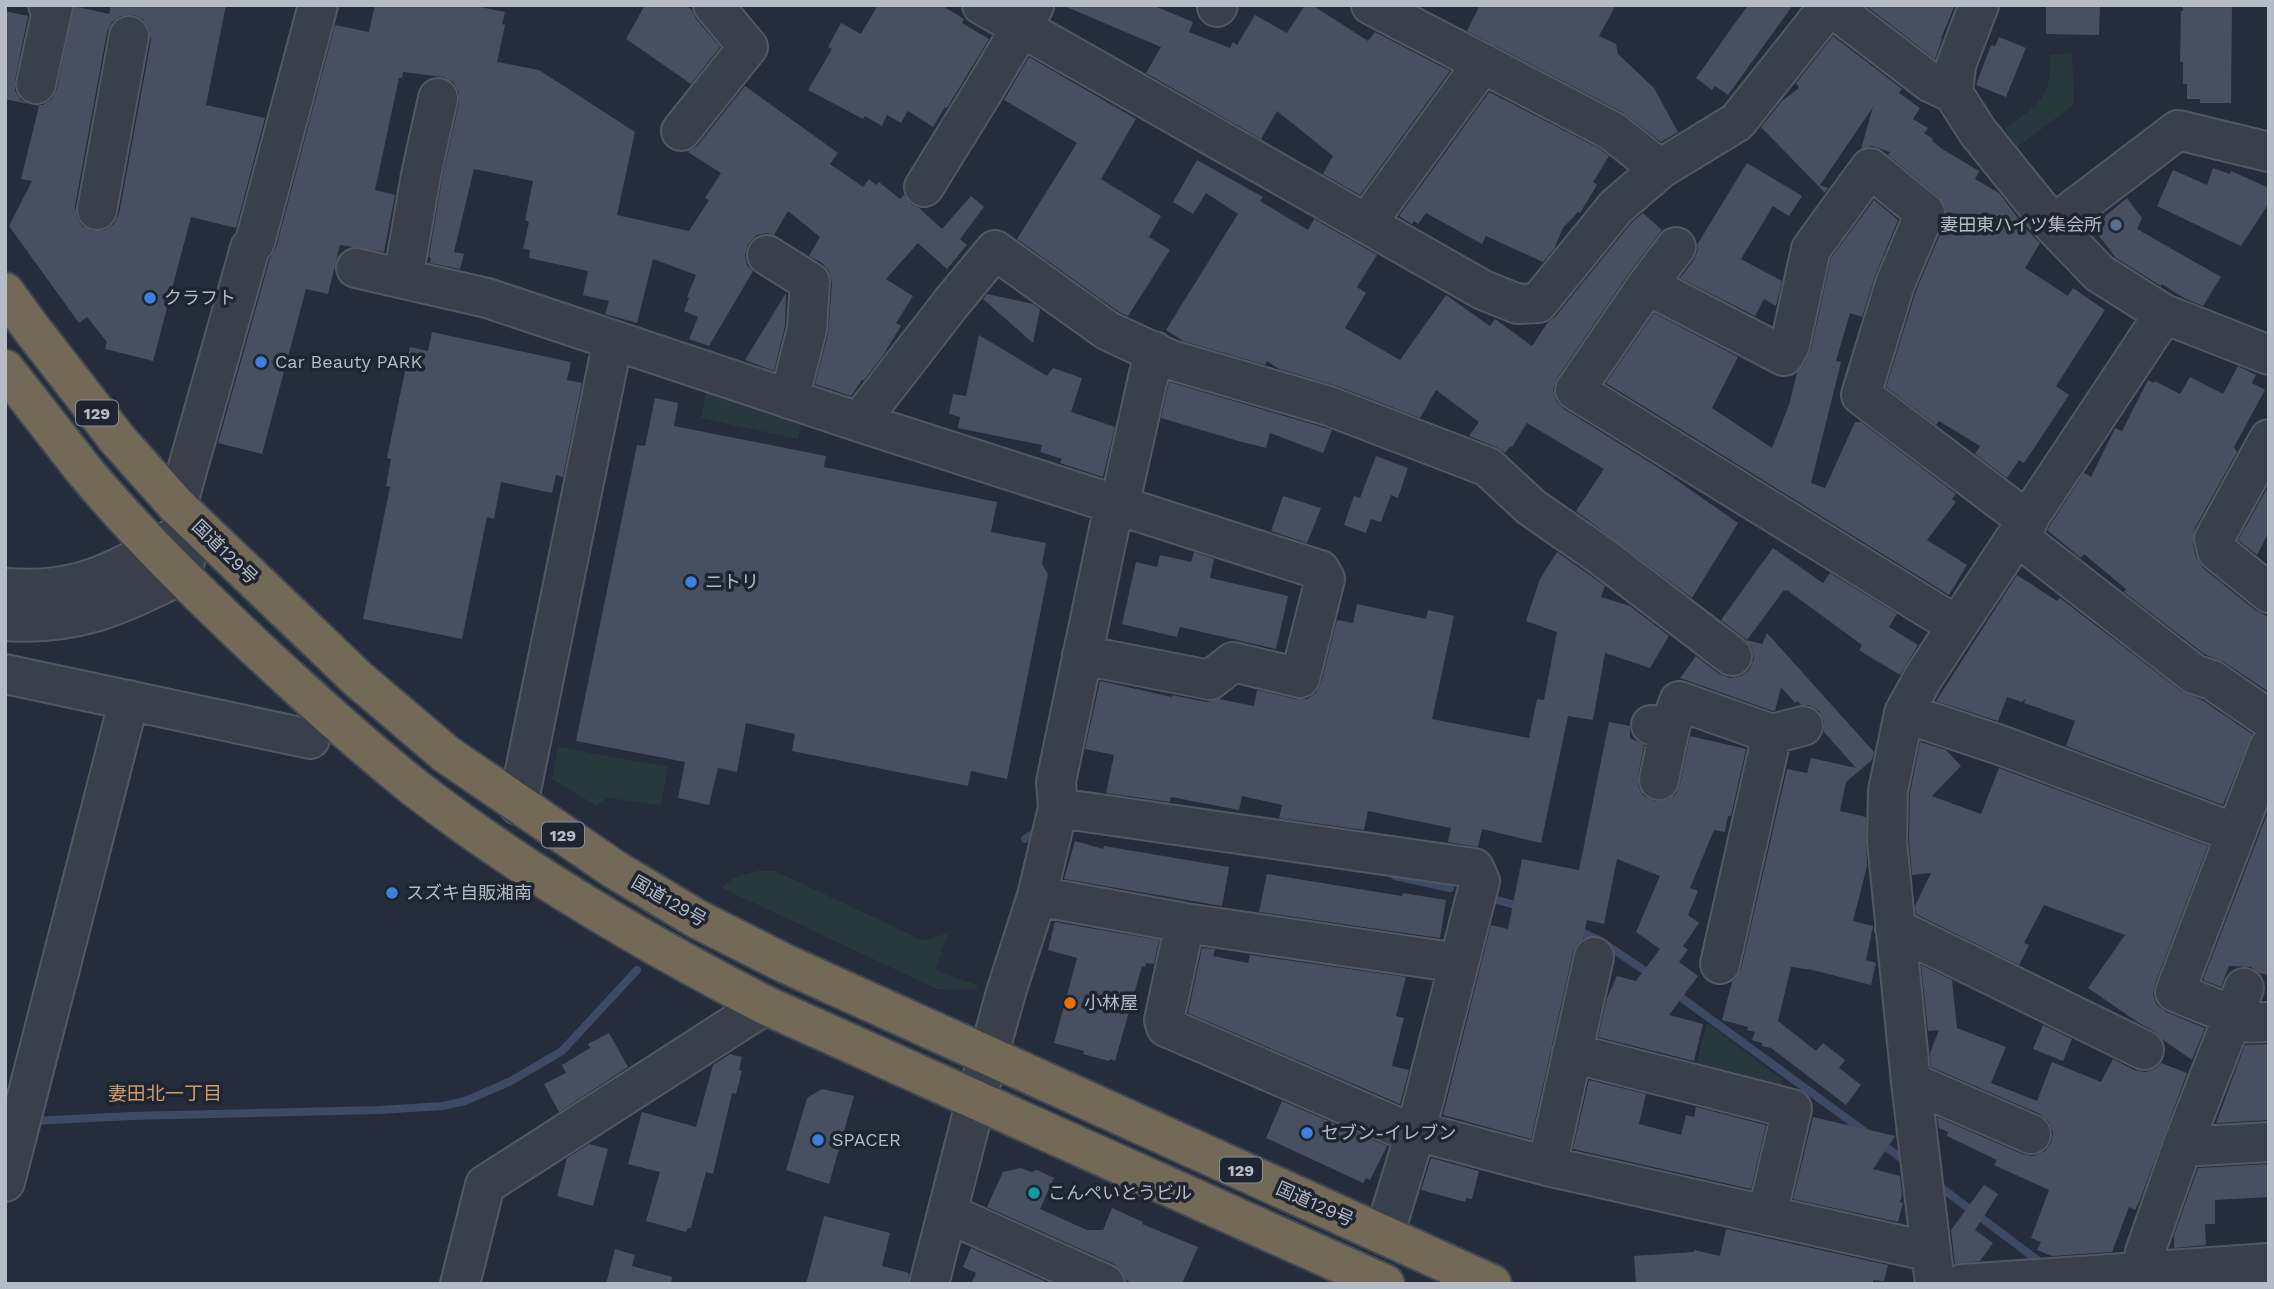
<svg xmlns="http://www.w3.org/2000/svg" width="2274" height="1289" font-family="'Work Sans','Noto Sans JP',sans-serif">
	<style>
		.green { fill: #27393d }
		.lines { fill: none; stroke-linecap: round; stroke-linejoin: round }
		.stream { stroke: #3c4a64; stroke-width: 8 }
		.building { fill: #475060; fill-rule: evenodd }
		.minor-casing { stroke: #515864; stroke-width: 42 }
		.highway-casing { stroke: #414854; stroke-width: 42 }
		.minor { stroke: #39404c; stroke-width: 38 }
		.highway { stroke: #726957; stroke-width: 38 }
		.service-dot { fill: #5c6f8a; stroke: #1e2531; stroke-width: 2.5 }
		.shop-dot { fill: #3f7fe0; stroke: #1e2531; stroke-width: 2.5 }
		.food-dot { fill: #e8710a; stroke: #1e2531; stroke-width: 2.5 }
		.culture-dot { fill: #0f9aa8; stroke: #1e2531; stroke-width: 2.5 }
		.labels { text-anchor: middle; stroke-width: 7; stroke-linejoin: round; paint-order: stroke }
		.shield { fill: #1e2531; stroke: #888e9a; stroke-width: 2 }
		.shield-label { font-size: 16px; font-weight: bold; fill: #b5bbc7 }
		.poi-label { font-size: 18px; fill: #b5bbc7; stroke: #1e2531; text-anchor: start }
		.street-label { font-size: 18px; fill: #b5bbc7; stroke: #1e2531 }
		.neighbourhood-label { font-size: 19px; fill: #ce9c69; stroke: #1e2531 }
	</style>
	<rect width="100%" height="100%" fill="#252d3c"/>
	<path class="green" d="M2072 53 2074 103 2071 107 2017 147 2004 129C2037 105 2052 100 2050 55Z
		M708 381 803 412 798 439 701 418Z
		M558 747 668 767 661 805 607 798 597 806 552 779Z
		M758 871H775L924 941 948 933 935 970 979 986 975 990 937 989 722 888C730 877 744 875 758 871Z
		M1707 1023 1784 1081 1780 1087 1695 1068Z"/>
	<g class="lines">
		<path class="stream" d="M1025 839 1040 829
			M1395 876 1450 888
			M1494 899 1521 907
			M1575 929 1601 941 1651 975
			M1675 993 1868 1134
			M32 1121 131 1116 378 1110 443 1106 465 1101 509 1082 562 1051 637 970
			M1879 1142 1904 1160
			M1935 1183 2044 1265"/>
	</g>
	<path class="building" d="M111 5H226L206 105 265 118 236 228 191 217 153 361 105 349 107 342 87 317 79 323 9 226 32 181 21 179 39 106 35 105H43L52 99 57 89 74 6 109 14ZM134 15 143 19 149 28 151 40 119 214 114 224 105 230 92 231 82 226 77 218 75 206 107 32 112 22 121 16Z
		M375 5H470L505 12 502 24 505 25 497 62 539 70 635 132 617 215 689 231 709 200 705 198 721 173 688 152 698 145 745 86 838 153 830 164 863 187 869 179 876 185 879 182 900 199 904 195 912 205 918 207 942 229 971 196 984 207 960 239 967 245 947 269 918 243 886 279 913 296 896 323 901 326 882 357 864 380H862L851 396 815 384 828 334 832 283 829 271 822 263 809 256 820 237 788 211 774 235 767 233 757 235 748 244 745 255 747 265 753 271 709 346 689 339 698 317 684 311 689 298 687 297 696 275 653 259 637 323 605 314 609 301 583 295 588 271 529 258 530 250 523 249 529 222 525 220 533 181 474 169 454 252 464 254 460 269 430 263 431 258 429 257 442 179 459 103V92L453 82 443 77 403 72 402 78H399L375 190 395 195 384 252 340 245 328 294 306 289 262 454 218 443 270 258 276 248 335 25 369 32Z
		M645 5H685L692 10 696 19 720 47 691 84 626 39Z
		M878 5H941L964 19 962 23 989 39 947 108 945 107 933 127 908 111 901 123 887 115 882 126 865 116 863 119 808 90 832 49 828 47 841 23 861 34Z
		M1152 5 1193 22 1189 32 1230 48 1233 42 1237 45 1255 15 1287 33 1305 5H1312L1368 41 1375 32 1450 71 1360 195 1323 174 1333 156 1277 111 1261 139 1146 73 1161 47 1064 6Z
		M1480 5H1616L1599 36 1616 44 1618 54 1654 88 1678 132 1661 142 1622 112 1467 31Z
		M1748 5H1793L1728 95 1715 86 1712 90 1696 78Z
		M1865 5H1955L1941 38 1942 39 1935 59Z
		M2046 5H2100L2099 35 2046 34Z
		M2183 5H2232L2231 103H2200V99H2187V84H2183V62H2180L2181 11H2183Z
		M5 11 28 16 15 80V91L21 100 28 104 5 99Z
		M1833 36 1902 89 1899 93 1920 108 1913 119 1928 128 1924 133 1933 139 1932 141 1942 149 1979 171 1975 179 1999 193 2027 230 2040 243 2025 268 2068 296 2073 288 2105 310 2056 386 2069 395 2024 463 2019 460 2007 478 1975 454 1980 446 1939 421 1936 425 1886 387 1916 291 1945 222 1946 209 1939 197 1888 155 1890 152 1872 146 1861 149 1873 107 1820 185 1828 188 1825 193 1761 127 1782 101 1799 88 1796 83Z
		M1999 37 2026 48 2006 97 1976 85 1991 45 1995 46Z
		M1029 57 1136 119 1101 179 1161 216 1149 237 1170 250 1128 316 1119 312 1017 239 1077 143 1004 100Z
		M1489 92 1600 149 1609 156 1593 182 1597 185 1580 213 1578 212 1563 228 1554 249 1543 262 1486 236 1482 244 1426 213 1418 224 1414 221 1412 224 1399 216Z
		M1197 160 1263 197 1260 201 1308 230 1314 219 1377 255 1357 287 1366 293 1345 328 1400 360 1446 295 1490 326 1495 319 1532 346 1548 322 1555 317 1632 222 1643 213 1662 230 1629 273 1557 378 1553 389 1556 401 1564 409 1662 470 1738 523 1692 598 1576 511 1604 469 1527 423 1512 447 1510 446 1505 453 1496 447 1469 436 1479 422 1436 390 1420 418 1337 386 1279 369 1267 361 1265 365 1183 341 1166 330 1238 214 1206 193 1193 214 1173 202Z
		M1747 163 1802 196 1789 216 1773 206 1741 259 1782 281 1776 306 1764 299 1755 316 1680 278 1694 260 1698 250 1697 245Z
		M2213 168 2230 174 2231 171 2269 188V203L2241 246 2157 206 2173 170 2207 185Z
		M2127 198 2142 218 2137 229 2221 277 2203 306 2184 298 2162 284 2161 286 2116 258 2092 227Z
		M1874 200 1898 220 1875 276 1862 317 1850 313 1836 361 1841 362 1811 483 1825 488 1855 422H1861L1956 494 1952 499 1956 502 1927 540 1967 565 1949 595 1606 383 1654 313 1738 357 1712 408 1772 448 1789 405 1797 373 1803 366 1811 350 1831 258Z
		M786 293 785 326 774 371 745 360Z
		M987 294 1033 304 1040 309 1033 343 983 299Z
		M432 332 571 362 567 380 582 383 563 477 556 475 552 493 501 482 494 519 487 517 462 639 363 619 390 487 386 486 391 459 387 458 410 347 428 351Z
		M979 335 1047 376 1053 368 1082 378 1071 412 1115 427 1103 477 1060 463 1062 459 1040 452 1042 445 958 428 960 417 949 414 953 394 966 396Z
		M2238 366 2256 375 2252 383 2265 390 2234 447 2237 452 2195 528 2193 544 2196 557 2203 568 2255 610 2269 617V692L2224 662 2204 654 2124 592 2126 589 2084 554 2081 558 2047 530 2084 473 2091 477 2115 428 2122 431 2148 380 2154 383 2155 381 2180 394 2190 377 2223 394Z
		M1169 382 1322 427 1332 430 1323 453 1270 433 1266 448 1235 440 1161 418Z
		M655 398 678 403 674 426 826 456 824 467 997 502 991 532 1046 543 1042 564 1048 574 1007 779 971 771 968 786 792 751 795 734 746 723 737 772 718 768 709 805 678 798 685 762 576 741 637 445 645 446Z
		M1376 456 1408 468 1398 498 1391 495 1381 522 1371 519 1366 533 1344 525 1354 496 1360 498Z
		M2269 485V532L2257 555 2238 540Z
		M1283 496 1321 508 1307 543 1271 531Z
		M1773 548 1823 583 1830 573 1897 614 1889 627 1918 645 1900 675 1859 650 1862 645 1787 590 1786 591 1784 590 1747 640 1721 620Z
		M1194 552 1214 559 1210 578 1288 596 1276 649 1180 627 1177 637 1122 624 1136 562 1157 567 1160 555 1191 562Z
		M1557 552 1605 586 1601 597 1630 606 1669 636 1650 668 1605 653 1593 720 1568 716 1541 843 1482 829 1478 847 1448 842 1451 828 1368 811 1364 830 1279 818 1282 805 1242 796 1239 810 1171 797 1170 802 1106 793 1114 755 1085 749 1100 681 1172 697V695L1206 702 1219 699 1254 706 1257 690 1295 699H1307L1316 693 1321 683 1337 620 1353 623 1357 604 1426 619 1428 610 1454 616 1432 719 1529 738 1537 699 1544 700 1557 632 1526 621 1540 579Z
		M2017 575 2057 601 2060 598 2181 691 2202 700 2252 734 2223 805 2066 746 2075 721 2024 703 2026 698 2022 702 2007 697 1998 721 1936 701Z
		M1767 633 1874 752 1872 760 1846 782 1840 811 1866 817 1867 866 1853 921 1873 926 1866 960 1876 963 1871 985 1813 970 1791 967 1778 1021 1816 1051 1823 1043 1845 1060 1839 1068 1861 1085 1846 1105 1771 1048 1762 1046V1043L1752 1040 1755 1032 1747 1030 1748 1027 1722 1020 1732 982 1736 978 1741 969 1787 769 1807 773 1811 758 1856 768 1824 732V721L1819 711 1809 705H1801L1798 701 1795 703 1781 687 1775 711H1773L1680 678 1696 656 1719 674 1730 678 1741 676 1749 670 1754 659 1752 648 1746 640 1762 644Z
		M1609 722 1630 726V738L1644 745 1638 776V786L1644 796 1655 801 1666 800 1676 794 1680 784 1690 736 1746 749 1731 816H1728L1725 832 1714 830 1690 888 1698 891 1688 915 1699 923 1683 946 1688 950 1679 962 1698 976 1669 1015 1703 1024 1694 1061 1598 1037 1607 998 1617 976 1636 981 1660 949 1636 932 1660 876 1617 859 1604 924 1587 920 1583 939 1578 943 1573 952 1531 1139 1443 1115 1491 925 1508 929 1522 859 1579 870Z
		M1920 742 1946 750 1961 766 1932 796 1981 814 1999 768 2208 846 2155 984 2153 995 2157 1005 2166 1012 2205 1028 2192 1060 2163 1040 2154 1031 2139 1023 2088 988 2125 935 2044 905 2024 943 2029 945 2019 965 1916 914 1915 906 1931 873 1912 875 1909 840 1910 793Z
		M2269 809V975L2259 973 2251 967 2229 966 2221 987 2203 980Z
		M1075 841 1103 849 1104 846 1229 867 1222 906 1064 879Z
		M1267 874 1402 896 1403 893 1446 900 1440 938 1259 912Z
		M1055 922 1159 940 1154 964 1146 963 1145 967 1142 966 1115 1061 1110 1059 1109 1061 1083 1054 1084 1051 1054 1043 1077 958 1048 950Z
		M1202 948 1215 949 1213 956 1248 963 1250 955 1406 977 1396 1016 1404 1018 1392 1066 1409 1070 1400 1104 1188 1013Z
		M1921 965 1952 980 1957 1028 2006 1047 1991 1083 2037 1101 2052 1062 2101 1082 2113 1059 2134 1070 2145 1072 2156 1068 2161 1063 2187 1073 2140 1200 2135 1210 2129 1207 2112 1252 2052 1256 2037 1250 2041 1242 2031 1238 2049 1190 1994 1165 1997 1160 1947 1136 1948 1132 1939 1128 1937 1117 2022 1154 2033 1156 2045 1151 2051 1143 2053 1132 2049 1122 2040 1114 1931 1067 1930 1053 1939 1030 1928 1031Z
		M2043 1025 2072 1039 2063 1061 2033 1049Z
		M609 1033 628 1067 559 1112 544 1084 566 1073 562 1065 590 1048 588 1044Z
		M2269 1044V1120L2216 1123 2245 1045Z
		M730 1054 742 1057 739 1070 742 1071 736 1094 732 1093 713 1174 706 1172 691 1228H688L686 1232 646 1221 660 1172 628 1164 642 1112 696 1127 713 1065Z
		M1589 1080 1646 1094 1639 1124 1681 1135 1686 1115 1694 1117 1696 1107 1766 1125 1751 1189 1573 1149Z
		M822 1089 854 1096 829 1184 786 1170 807 1098Z
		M1282 1101 1387 1146 1370 1180 1366 1178 1363 1183 1266 1138Z
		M1813 1117 1895 1136 1873 1169 1900 1176 1902 1195 1900 1202 1903 1203 1898 1222 1793 1199Z
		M589 1144 608 1149 593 1206 557 1196 567 1158Z
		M1431 1158 1479 1171 1472 1199 1466 1198 1465 1202 1421 1190Z
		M2269 1164V1197L2215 1200V1224H2205L2206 1245 2174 1248V1235L2198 1168Z
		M1021 1168 1031 1172 1037 1170 1054 1178 1040 1209 1087 1230H1103L1112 1208 1143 1222 1142 1224 1198 1247 1182 1284H1134L1126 1280 1122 1271 1114 1264 987 1207 1003 1172Z
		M1984 1185 1998 1194 1975 1230 1993 1243 1980 1261 1955 1264 1951 1230Z
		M824 1216 890 1233 882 1266 909 1273 908 1284H806Z
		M1726 1229 1888 1265 1884 1281 1873 1280V1284L1842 1282V1284H1636L1634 1256 1694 1252V1250L1720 1256Z
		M971 1248 1051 1284H971L976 1273 963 1267Z
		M615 1249 635 1255 632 1266 672 1277 671 1284H606Z"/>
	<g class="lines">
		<g class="minor-casing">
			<path id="minor" d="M982 5 1483 290 1518 304 1538 303 1616 207 1660 169 1737 122 1830 5
				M1371 5 1612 131 1660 169
				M1829 5 1931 83 1953 93
				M1979 5 1956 65 1953 93 1978 132 2053 225 2099 273 2164 314 2269 355
				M1217 7 1218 5
				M36 84 53 6 48 5
				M681 131 748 47 713 5
				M924 187 981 95 1034 6
				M97 210 129 36
				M1370 224 1379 206 1483 63
				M2053 225 2178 130 2269 152
				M767 255 810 282 807 329 789 399
				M356 268 487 298 859 422 1320 570 1325 579 1300 678 1233 662 1210 680 1082 655
				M403 279 421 175 438 98
				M1647 285 1676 247
				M859 422 952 302 995 250 1108 331 1171 360 1329 406 1488 467 1531 507 1600 555 1732 656
				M2269 439 2214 539 2217 551 2269 593
				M177 506 250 248 255 242 318 5
				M2018 537 2194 674 2212 680 2269 719
				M5 588C42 591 77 587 111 571 136 561 159 545 183 533
				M5 621C74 626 121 606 180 575L197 526
				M1957 626 1575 390 1647 285 1784 356 1790 345 1811 249 1870 168 1925 213 1895 284 1861 395 2028 521
				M5 674 310 739
				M1904 713 2003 746 2235 833
				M1651 725 1670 727 1679 701 1772 734
				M1659 780 1670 727
				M518 805 613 340
				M1058 808 1474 868 1480 881 1416 1131 1384 1235
				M1037 896 1185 923 1459 963
				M1185 923 1164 1020 1166 1027 1402 1129 1416 1131 1547 1166 1931 1252
				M1895 928 2144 1050
				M1720 964 1772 734 1803 726
				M2234 1016 2175 992 2269 747
				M2232 1023 2269 1022
				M1572 1053 1792 1109 1767 1215
				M1911 1082 2031 1134
				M2182 1147 2269 1142
				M1547 1166 1594 957
				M5 1182 129 700
				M947 1213 1105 1284
				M460 1284 485 1185 765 1005
				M929 1284 976 1100 1007 989 1037 896 1058 808 1056 782 1110 524 1119 507 1154 351
				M1935 1284 1911 1082 1887 841 1888 791 1904 713 1923 678 1957 626 2164 314
				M1962 1284 2269 1263
				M2150 1284 2145 1252 2182 1147 2244 988"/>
		</g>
		<g class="highway-casing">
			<path id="highway" d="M5 292 31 328 118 440 177 506 358 679 446 754 614 869 697 919 786 964 1492 1284
				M5 369C31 402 57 436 83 469 136 533 196 591 256 648 309 697 362 746 419 791 527 874 645 943 765 1005L1385 1284"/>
		</g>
		<use href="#minor" class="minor"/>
		<use href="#highway" class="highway"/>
	</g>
	<circle class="service-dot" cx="2116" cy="225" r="7"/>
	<g class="shop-dot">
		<circle cx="150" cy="298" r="7"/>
		<circle cx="261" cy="362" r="7"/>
		<circle cx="691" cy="582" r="7"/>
		<circle cx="392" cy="893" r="7"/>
		<circle cx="1307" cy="1133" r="7"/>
		<circle cx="818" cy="1140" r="7"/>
	</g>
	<circle class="food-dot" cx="1070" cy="1003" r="7"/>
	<circle class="culture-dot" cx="1034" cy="1193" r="7"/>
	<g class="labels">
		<g class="shield">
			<rect x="76" y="400.5" width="42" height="25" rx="5"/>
			<rect x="542" y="822.5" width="42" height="25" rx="5"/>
			<rect x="1220" y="1157.5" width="42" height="25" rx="5"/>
		</g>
		<g class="shield-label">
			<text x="97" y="419">129</text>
			<text x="563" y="841">129</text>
			<text x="1241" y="1176">129</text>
		</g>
		<g class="poi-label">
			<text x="2102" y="231" text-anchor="end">妻田東ハイツ集会所</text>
			<text x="164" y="304">クラフト</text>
			<text x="275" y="368">Car Beauty PARK</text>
			<text x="705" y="588">ニトリ</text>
			<text x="406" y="899">スズキ自販湘南</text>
			<text x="1084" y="1009">小林屋</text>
			<text x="1321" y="1139">セブン-イレブン</text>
			<text x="832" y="1146">SPACER</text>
			<text x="1048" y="1199">こんぺいとうビル</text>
		</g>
		<g class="street-label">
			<text transform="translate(225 552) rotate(44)" y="6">国道129号</text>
			<text transform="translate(669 901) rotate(30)" y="6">国道129号</text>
			<text transform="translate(1315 1204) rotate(24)" y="6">国道129号</text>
		</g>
		<g class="neighbourhood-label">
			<text x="165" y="1100">妻田北一丁目</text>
		</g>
	</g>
	<rect width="2274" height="1289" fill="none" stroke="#b5bbc7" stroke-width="14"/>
</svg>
